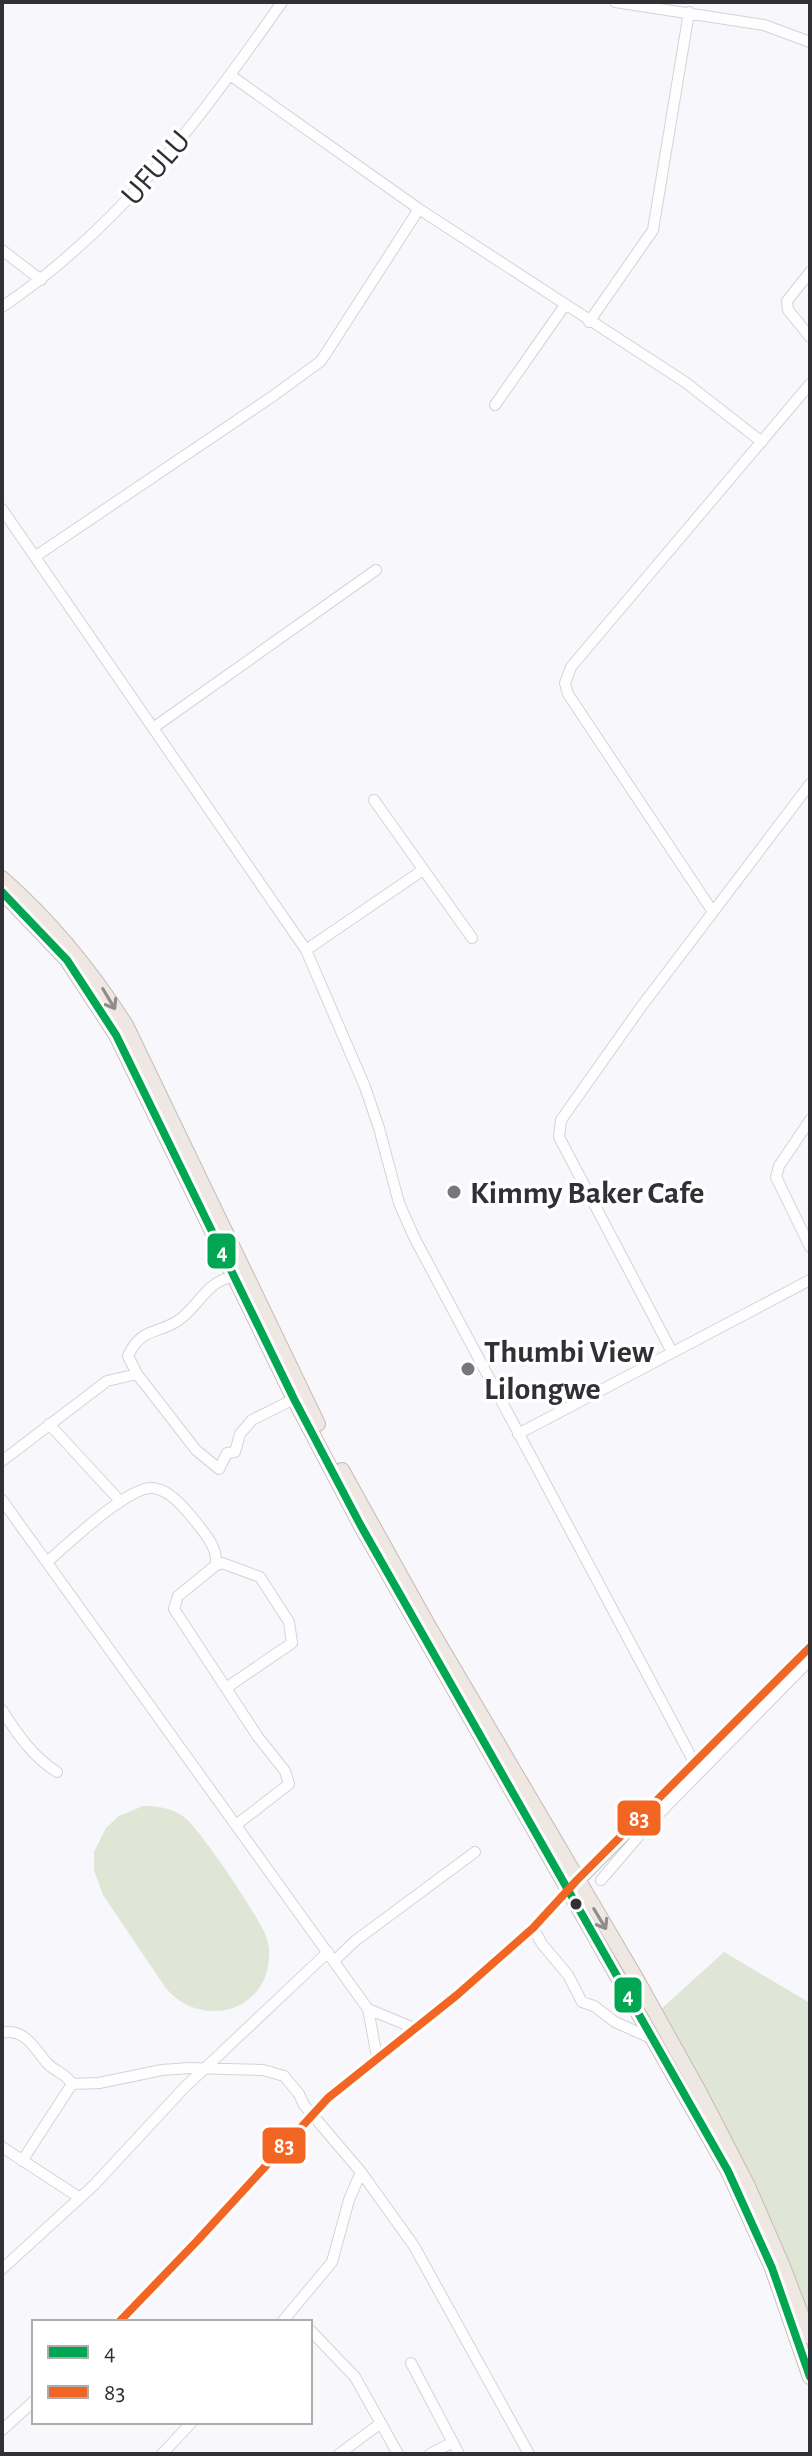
<svg xmlns="http://www.w3.org/2000/svg" width="812" height="2456" font-family="'Alegreya Sans',sans-serif">
	<style>
		.green { fill: #e0e6d5 }
		.lines { fill: none; stroke-linecap: round; stroke-linejoin: round }
		.minor-casing { stroke: #d4d4d8; stroke-width: 12 }
		.major-casing { stroke: #c5bcb8; stroke-width: 14 }
		.highway-casing { stroke: #c5bcb8; stroke-width: 16 }
		.minor { stroke: #fefeff; stroke-width: 10 }
		.major { stroke: #f5f0ee; stroke-width: 12 }
		.highway { stroke: #efe7e2; stroke-width: 14 }
		.bus-1-casing { stroke: #fff; stroke-width: 14 }
		.bus-2-casing { stroke: #fff; stroke-width: 14 }
		.bus-1 { stroke: #00a651; stroke-width: 8 }
		.bus-2 { stroke: #f26522; stroke-width: 8 }
		.oneway { stroke: #908c8c }
		.poi-dot { fill: #76767b; stroke: #fff; stroke-width: 3 }
		.bus-dot { fill: #313135; stroke: #fff; stroke-width: 3 }
		.labels { text-anchor: middle; stroke-width: 7; stroke-linejoin: round; paint-order: stroke }
		.street-label { font-size: 32px; fill: #313135; stroke: #fff }
		.poi-label { font-size: 32px; font-weight: bold; fill: #313135; stroke: #fff; text-anchor: start }
		.line-badge { stroke: #fff; stroke-width: 3 }
		.badge-label { font-size: 22px; text-anchor: middle; font-weight: bold; fill: #fff }
	</style>
	<rect width="100%" height="100%" fill="#f7f7fc"/>
	<path class="green" d="M143 1806C158 1806 172 1808 184 1817 200 1829 257 1914 265 1934 268 1941 270 1950 269 1958 266 2014 198 2029 165 1987L103 1895 94 1870V1852L106 1828 119 1816Z
		M724 1952 810 2003V2326L660 2010Z"/>
	<g class="lines">
		<g class="minor-casing">
			<path id="minor" d="M615 2 764 25 810 42
				M230 75 419 209 685 382 762 442
				M2 250 41 280
				M810 272 787 301 788 310 810 337
				M2 307C119 228 203 116 282 2
				M589 322 653 230 689 12
				M495 405 565 305
				M2 509 306 950 365 1087 379 1128 399 1203 414 1237 695 1764
				M36 556 273 396 321 361 419 209
				M153 728 376 570
				M374 800 472 938
				M713 912 568 694 565 683 571 667 810 384
				M306 950 423 870
				M810 1120 779 1166 776 1177 810 1247
				M672 1352 559 1137 561 1120 641 1007 810 784
				M137 1374 128 1356C141 1327 159 1334 179 1320 201 1304 204 1283 234 1276
				M49 1424 120 1501
				M518 1434 810 1280
				M2 1461 107 1381 137 1374 196 1450 219 1469 227 1453 235 1452 240 1434 252 1420 294 1399
				M2 1500 368 2009 377 2057
				M47 1562C67 1545 129 1485 153 1488 171 1490 185 1509 196 1522 205 1534 220 1550 215 1566L178 1596 174 1609 258 1737 285 1771 289 1784 236 1825
				M215 1566 222 1563 260 1577 289 1622 292 1643 226 1688
				M2 1710C17 1734 33 1757 57 1772
				M601 1880 650 1823 810 1660
				M533 1928 542 1944 568 1975 582 2002 594 2006 615 2022 653 2039
				M334 1961 355 1941 475 1852
				M368 2009 414 2028
				M2 2033C24 2027 35 2049 47 2063 55 2072 66 2073 72 2084
				M2 2147 80 2198
				M22 2161 72 2084 99 2083 162 2070 189 2068 263 2070 284 2076 299 2094 304 2105 361 2172 414 2246 529 2454
				M2 2269 94 2185 184 2088 328 1952
				M119 2322 197 2241 328 2098 457 1995 533 1928 568 1891
				M282 2322 332 2262 349 2200 361 2172
				M310 2330 355 2377 398 2454
				M411 2363 459 2454
				M2 2430 34 2401
				M162 2454 192 2422
				M339 2454 381 2423
				M430 2454 453 2442"/>
		</g>
		<g class="major-casing">
			<path id="major" d="M573 1886 810 1647"/>
		</g>
		<g class="highway-casing">
			<path id="highway" d="M2 878C51 921 91 970 126 1025L318 1424
				M2 892 67 960 116 1035 294 1399 361 1526 728 2171 772 2268 810 2377
				M342 1470 427 1623 635 1976 700 2093 748 2186 782 2264 810 2337"/>
		</g>
		<use href="#minor" class="minor"/>
		<use href="#major" class="major"/>
		<use href="#highway" class="highway"/>
		<g class="bus-1-casing">
			<path id="bus-1" d="M2 892 67 960 116 1035 294 1399 361 1526 728 2171 772 2268 810 2377"/>
		</g>
		<g class="bus-2-casing">
			<path id="bus-2" d="M119 2322 197 2241 328 2098 457 1995 533 1928 577 1880 810 1647"/>
		</g>
		<use href="#bus-1" class="bus-1"/>
		<use href="#bus-2" class="bus-2"/>
	</g>
	<defs><path id="oneway-shaft" d="M-6 0H5M1.5-3L5.5 0L1.5 3" fill="none" stroke-width="1.6" stroke-linecap="round" stroke-linejoin="round" transform="scale(2)"/></defs>
	<g class="oneway">
		<use href="#oneway-shaft" transform="translate(109 999) rotate(59)"/>
		<use href="#oneway-shaft" transform="translate(600 1919) rotate(59)"/>
	</g>
	<g class="poi-dot">
		<circle cx="454" cy="1192" r="8"/>
		<circle cx="468" cy="1369" r="8"/>
	</g>
	<circle class="bus-dot" cx="576" cy="1904" r="7"/>
	<g class="labels">
		<g class="street-label">
			<text transform="translate(155 167) rotate(-49)" y="11">UFULU</text>
		</g>
		<g class="poi-label">
			<text x="470" y="1203">Kimmy Baker Cafe</text>
			<text x="484" y="1362">Thumbi View<tspan x="484" dy="37">Lilongwe</tspan></text>
		</g>
	</g>
	<g class="line-badge">
		<rect x="206" y="1232" width="31" height="38" rx="8" fill="#00a651"/>
		<rect x="616" y="1799" width="46" height="38" rx="8" fill="#f26522"/>
		<rect x="613" y="1976" width="30" height="38" rx="8" fill="#00a651"/>
		<rect x="261" y="2126" width="46" height="39" rx="8" fill="#f26522"/>
	</g>
	<g class="badge-label">
		<text x="222" y="1259">4</text>
		<text x="639" y="1826">83</text>
		<text x="628" y="2003">4</text>
		<text x="284" y="2153">83</text>
	</g>
	<rect width="812" height="2456" fill="none" stroke="#313135" stroke-width="8"/>
	<rect x="32" y="2320" width="280" height="104" fill="#ffffff" stroke="#adadae" stroke-width="2"/>
	<rect x="48" y="2346" width="40" height="12" fill="#00a651" stroke="#adadae" stroke-width="2"/>
	<text x="104" y="2360" font-size="24" fill="#313135">4</text>
	<rect x="48" y="2386" width="40" height="12" fill="#f26522" stroke="#adadae" stroke-width="2"/>
	<text x="104" y="2400" font-size="24" fill="#313135">83</text>
</svg>
